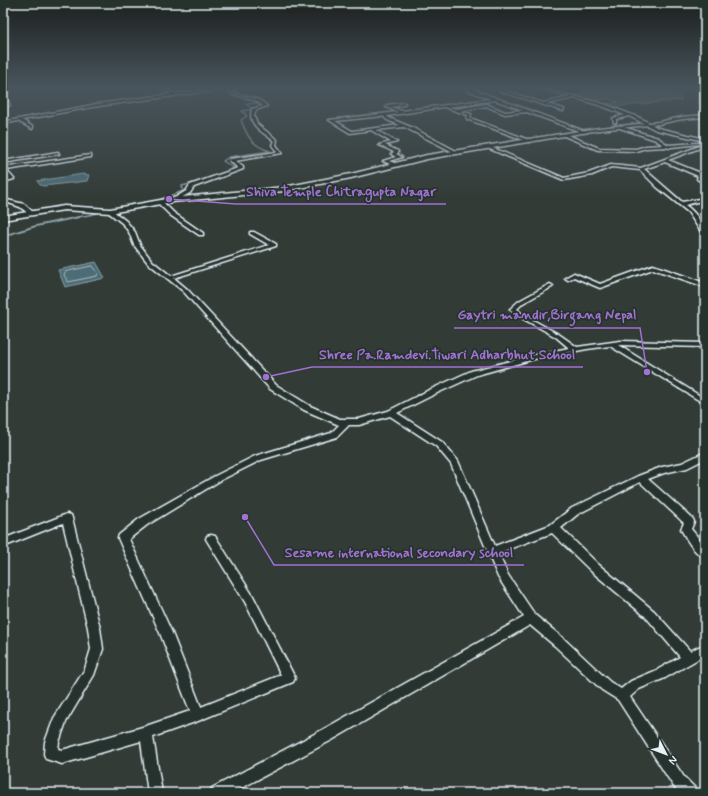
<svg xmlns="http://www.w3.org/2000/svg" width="708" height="796" font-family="Mynerve,sans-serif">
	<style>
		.green { fill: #53715a; stroke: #9eb1a9 }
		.water { fill: #4e6c74; stroke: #8ca1a9 }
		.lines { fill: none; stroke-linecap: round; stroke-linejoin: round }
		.shore { stroke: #aabcc3; stroke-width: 1 }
		.stream-far1 { stroke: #8ca1a9; stroke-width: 1.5 }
		.stream { stroke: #8ca1a9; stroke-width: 2 }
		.river { fill: #4e6c74; fill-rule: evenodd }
		.minor-casing { stroke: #e8f1f8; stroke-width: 3 }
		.tertiary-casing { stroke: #e8f1f8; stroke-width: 3 }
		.minor { fill: #26332d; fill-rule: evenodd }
		.tertiary { fill: #26332d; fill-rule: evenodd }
		.leader { fill: none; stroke: #a171d3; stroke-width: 1.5 }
		.callout-dot { fill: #a171d3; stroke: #26332d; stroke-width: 1.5 }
		.callout-label { font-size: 14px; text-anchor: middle; font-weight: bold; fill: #a171d3; stroke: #26332d; stroke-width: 3.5; stroke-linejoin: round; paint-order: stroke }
	</style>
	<rect width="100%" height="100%" fill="#323b36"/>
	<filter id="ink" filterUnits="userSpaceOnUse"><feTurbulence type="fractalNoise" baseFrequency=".025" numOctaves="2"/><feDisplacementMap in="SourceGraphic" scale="8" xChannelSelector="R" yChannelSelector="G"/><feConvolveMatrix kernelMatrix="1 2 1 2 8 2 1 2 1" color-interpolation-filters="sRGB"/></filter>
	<g filter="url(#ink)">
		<path class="green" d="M662 88 678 95 682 100 611 107 604 104 619 102 608 99 592 100 574 95 602 89 628 91Z"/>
		<path class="water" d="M83 174 89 175 87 181 44 186 40 185 37 181Z
			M96 262 105 278 65 287 58 270Z"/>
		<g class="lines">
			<path class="shore" d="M93 266 98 273 97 276 68 282 64 275 65 272Z"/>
			<path class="stream-far1" d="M699 89 705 88
				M225 173 235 169 223 161 229 157 270 151C252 146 247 136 241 120L247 116 242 111 253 109 246 104 259 103V101L247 99 245 97 232 96 231 93 224 88H231
				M132 205 156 201 183 191 182 186 209 179
				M74 218 98 213"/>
			<path class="stream" d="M3 236 36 226 79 217"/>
			<path class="river" d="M693 88H702C706 94 705 99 705 106H702L697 100 699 96Z"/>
			<g class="minor-casing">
				<path id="minor" d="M162 88H164L176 94 221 88H237V89L230 90C243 99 255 94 267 106L256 110 254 116 257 124 277 140 276 145 282 153 235 161 243 167V169L194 187 190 193 175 201 173 200V199L186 191 190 185 238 168 230 161V159L277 152 272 145 274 141C263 132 247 125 252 109L263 106C253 95 236 99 226 89L98 106 22 120 33 127 32 129 18 121 3 124V122L98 104 172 94Z
					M468 88H478V89H472L587 132 584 133 527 112 505 114 486 106 460 111 471 114 470 118 529 140V142L467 119 468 115 444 107 387 116 389 118 413 128 458 152 455 153 404 127 376 130 397 142 385 145 398 151V153L396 154 402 157 389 161 397 164V166H395L383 161 396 157 391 154 394 152 379 145 391 142 371 130 350 133 329 120 398 112 386 107 387 105 405 103 404 105 391 107 402 111 491 99 467 90ZM495 100 523 110 505 112 486 104 457 109 448 107ZM383 116 387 120 400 125 352 131 335 121Z
					M541 88 604 104 640 118 658 128 705 139V141L656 130 629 116 617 119H616V123H614L613 118 625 115 602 106 575 98 546 104 564 109 563 111 500 91 503 90 543 103 571 97Z
					M3 102H9L10 105 3 109V107L6 104H3Z
					M620 126 658 138 668 145 698 143 700 144 671 147 669 148 666 147 646 148 636 151 598 150 562 135 565 134 599 148 636 149 646 146 663 145 656 140 620 128Z
					M705 144V146L668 160 703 174 701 178 705 181V184L697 179 698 176 665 162 644 169 682 202 705 198V200L685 205C694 211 705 224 705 236L703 235 688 212 657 187 640 170 611 167 592 175 564 180 485 147 488 146 564 178 589 173 611 165 641 168Z
					M58 152 59 154 3 163V161Z
					M90 155H91V157L6 170 14 179 3 182V180L9 178 3 172V168Z
					M3 199 24 204 34 213 29 214 20 207 3 201Z
					M158 201H162L174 213 203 233V235H199L170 215 158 203Z
					M108 210H112L126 221 135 232 140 245 152 261 171 276 269 245 250 234V232H254L276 244V246L174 278 187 289 276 385 310 406 340 419H359L388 411 429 390 471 371 534 355 569 348 556 337 518 316 510 309 519 301 550 284 553 286 552 287 523 303 517 309 522 314 560 335 577 347 620 341 705 343V347L618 345 705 399V404L610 346 587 349 534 359 477 375 435 394 397 413 442 442 458 461 495 546 550 525 572 508 638 476 662 467 682 463 705 452V459L687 468 664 473 648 479 693 519 694 522 691 529 705 546V557C694 554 686 538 681 529L684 523 640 482 578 514 561 528 599 565 654 611 690 651 705 644V655L665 678 639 689 630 697 684 777 695 788 697 793H680L674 787 618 700 602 690 555 646 530 625 332 740 232 793H210L212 788 322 730 524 617 498 577 451 464 436 446 390 416 359 425H349L337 437 261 460 221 480 147 525 129 539 172 633 201 707 281 675 245 602 206 539 207 536 211 535 215 536 253 596 293 674 295 678 293 682 198 721 153 737 162 793H148L141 741 62 764 46 759 44 754 45 742 54 718 85 669 91 649 88 628 63 523 3 547V539L67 514 71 515 72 518 100 628 103 649 94 675 66 722 59 742 58 749 62 750 146 726 190 711 160 633 118 538 119 535 139 519 215 476 255 456 331 433 339 425 304 410 270 389 183 291 148 263 134 245 129 232 122 223 108 212ZM552 533 591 571 646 617 680 657 657 670 631 681 621 689 610 682 563 638 535 615 508 575 498 553Z
					M653 265 705 283V287L653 269 600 288 574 277 568 280 565 278 574 273 600 284Z"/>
			</g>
			<g class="tertiary-casing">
				<path id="tertiary" d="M705 115V117L682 119 659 124 599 130 427 159 351 178 284 191 172 202 110 213 64 210 3 220V216L64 206 110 209 172 198 284 187 351 174 427 155 599 128 659 122 682 117Z"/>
			</g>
			<use href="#minor" class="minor"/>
			<use href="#tertiary" class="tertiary"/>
		</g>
	</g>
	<linearGradient id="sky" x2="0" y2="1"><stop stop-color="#1c201e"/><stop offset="0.44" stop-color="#49555d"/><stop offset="1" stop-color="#49555d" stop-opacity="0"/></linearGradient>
	<rect width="708" height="199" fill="url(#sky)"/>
	<path class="leader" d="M169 199L236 204H446M647 372L640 328H454M266 377L312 367H583M245 517L274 565H524"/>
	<g class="callout-dot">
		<circle cx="169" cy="199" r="4"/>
		<circle cx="647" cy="372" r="4"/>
		<circle cx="266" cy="377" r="4"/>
		<circle cx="245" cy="517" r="4"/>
	</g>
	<g class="callout-label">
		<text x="341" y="196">Shiva Temple Chitragupta Nagar</text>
		<text x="547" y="319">Gaytri mandir,Birgang Nepal</text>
		<text x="447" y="359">Shree Pa.Ramdevi.Tiwari Adharbhut School</text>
		<text x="399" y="557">Sesame international secondary school</text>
	</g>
	<rect width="708" height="796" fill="none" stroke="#26332d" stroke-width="16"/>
	<rect x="8" y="8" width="692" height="780" fill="none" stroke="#e8f1f8" stroke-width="1.5" filter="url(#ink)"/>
	<g transform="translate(666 754) rotate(132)" stroke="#26332d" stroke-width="3" paint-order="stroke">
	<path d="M0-3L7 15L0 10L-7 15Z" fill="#e8f1f8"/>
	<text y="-6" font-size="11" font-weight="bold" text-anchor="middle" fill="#e8f1f8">N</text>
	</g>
</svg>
